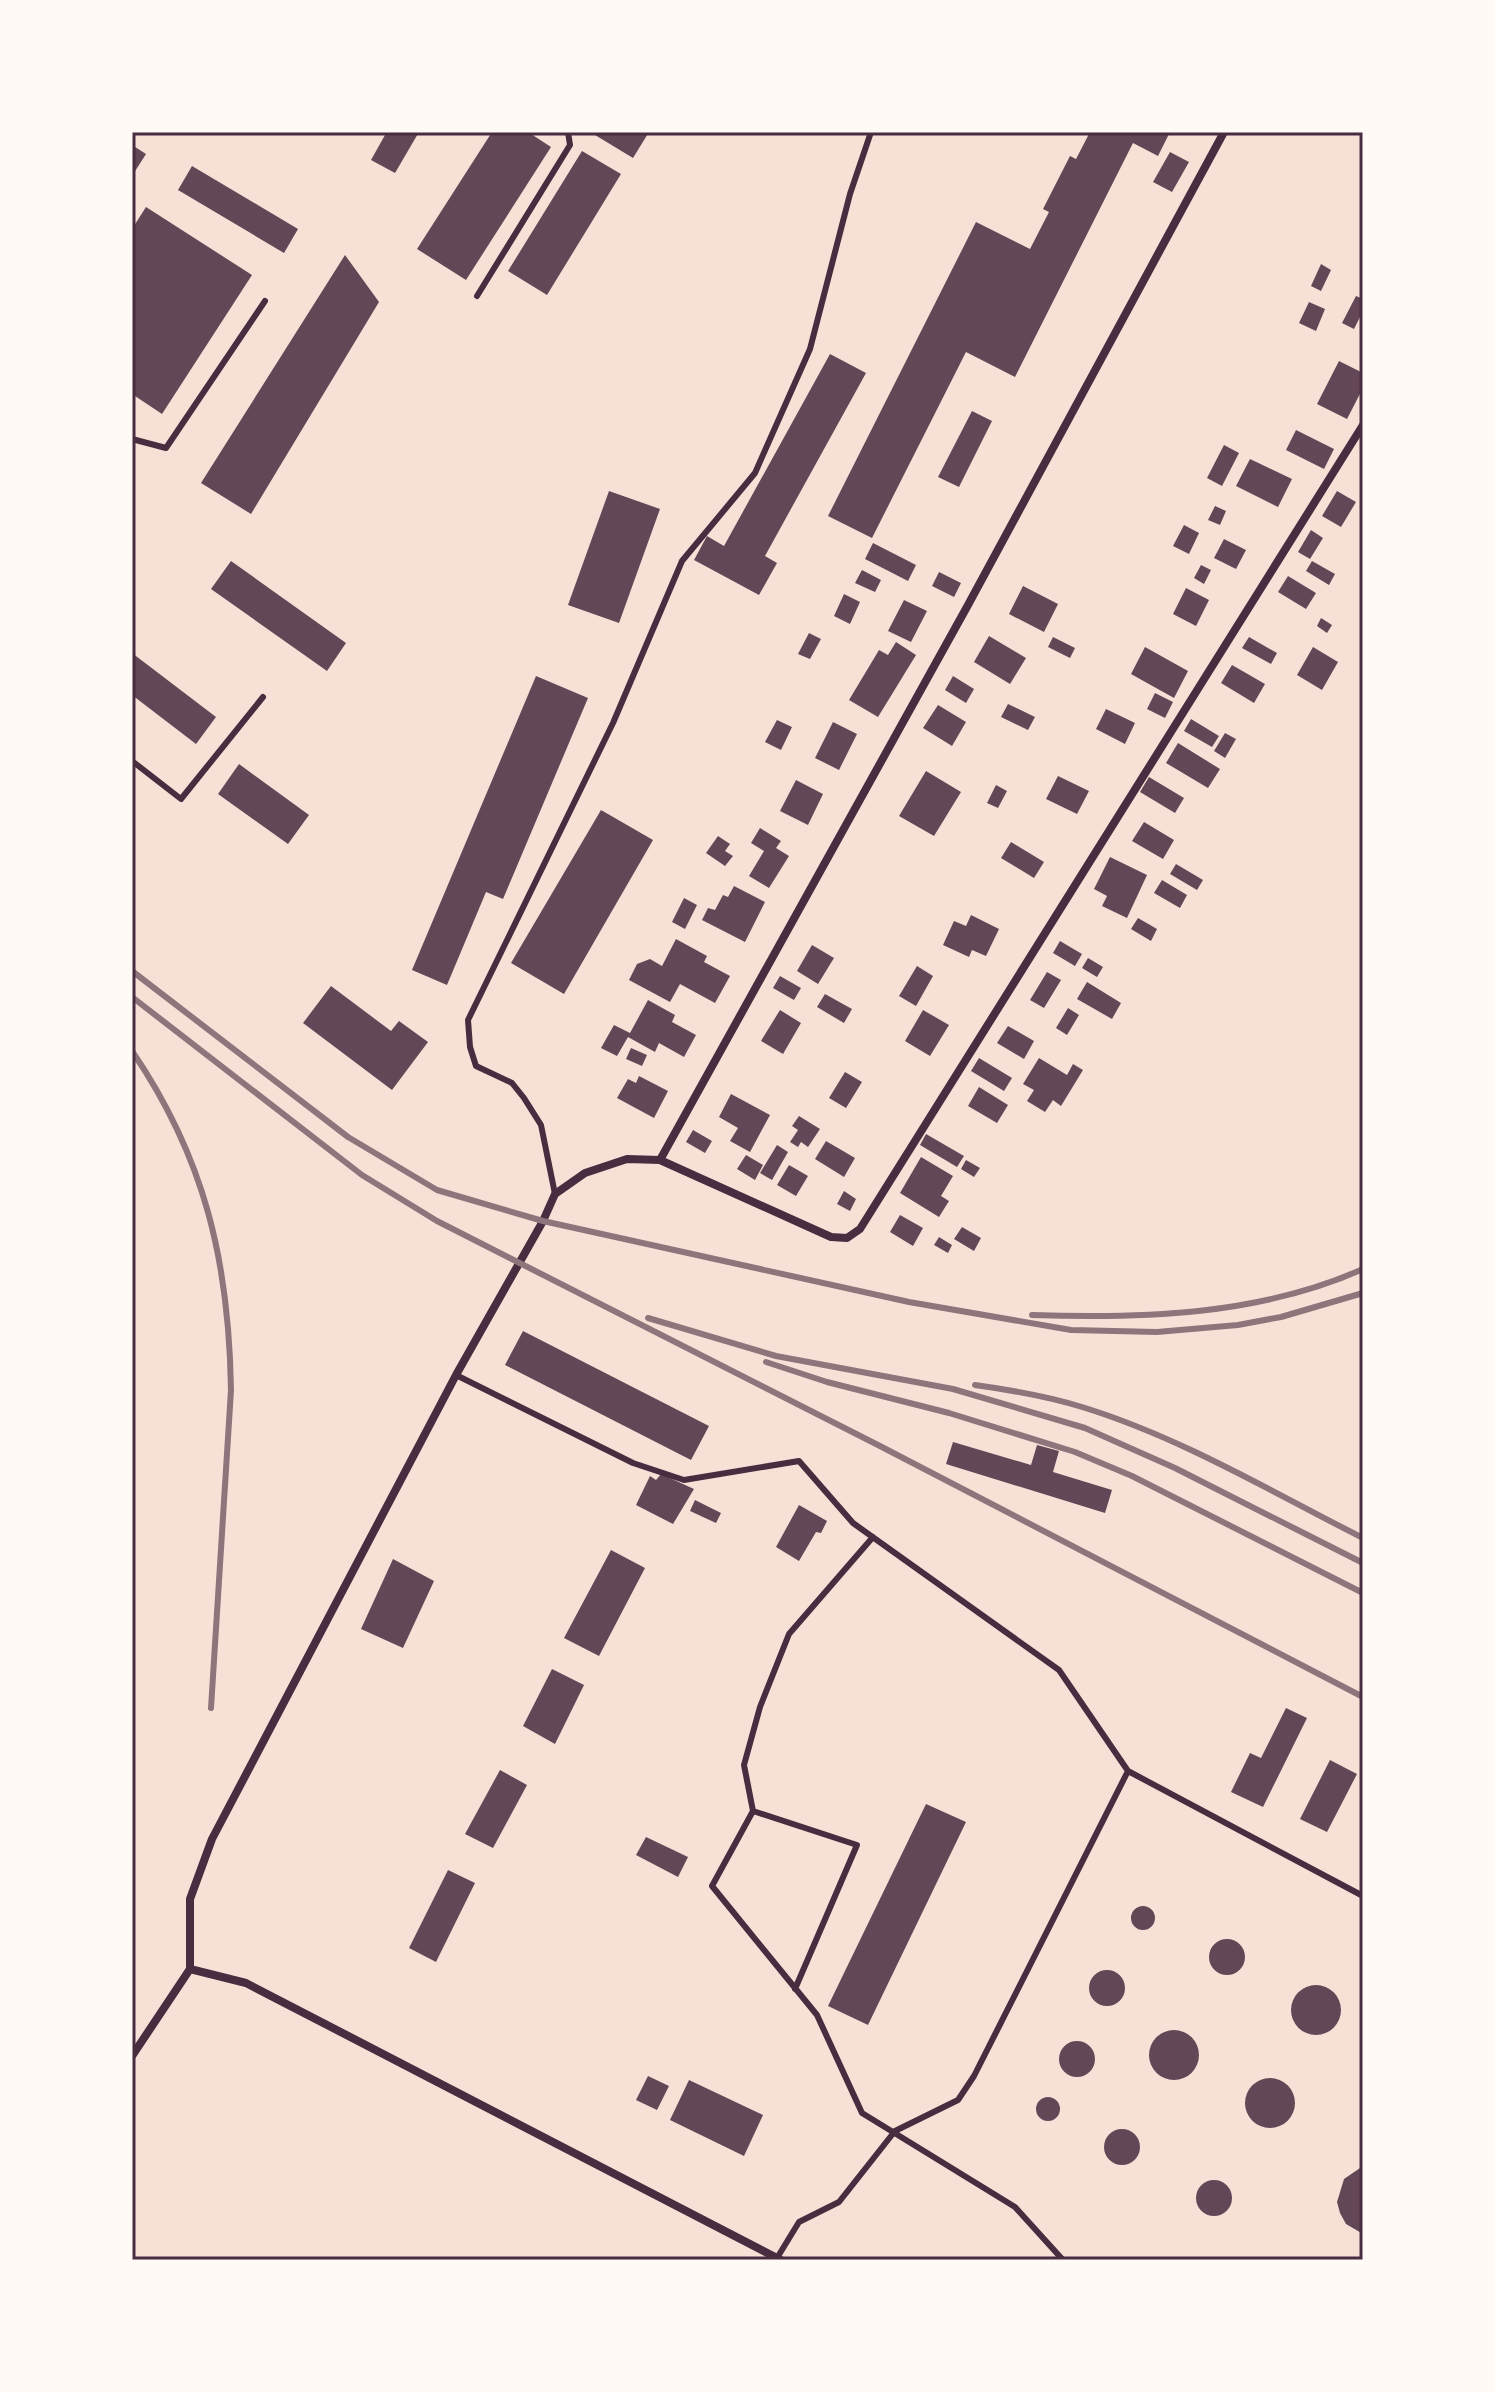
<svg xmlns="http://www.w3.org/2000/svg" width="1495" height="2392" font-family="Montserrat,sans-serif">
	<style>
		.building { fill: #644757 }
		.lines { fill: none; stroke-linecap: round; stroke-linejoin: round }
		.service { stroke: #4a2c40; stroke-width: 6 }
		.minor { stroke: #4a2c40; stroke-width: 8 }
		.rail { stroke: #8f747c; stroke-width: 6 }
		.neatline { fill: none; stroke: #4a2c40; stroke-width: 3 }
	</style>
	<rect width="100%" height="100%" fill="#f7e1d7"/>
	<path class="building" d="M380 132H419L395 173 371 160 385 135Z
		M492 132H528L551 147 466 280 417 249Z
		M590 132H649L633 158Z
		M1090 132H1170L1158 156 1133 143 1015 377 966 352 872 538 828 516 976 222 1030 249 1049 212 1043 209 1070 156 1076 159Z
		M132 145 146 154 132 176Z
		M582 151 621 174 547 295 508 271Z
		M1170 152 1189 162 1172 192 1153 182Z
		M192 166 298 229 284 253 178 190Z
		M146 207 252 275 162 414 132 394V229Z
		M345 255 379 302 251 514 201 483Z
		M1321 264 1331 270 1321 291 1311 286Z
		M1356 296 1363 299V311L1354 329 1342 323Z
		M1309 302 1325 309 1316 331 1299 323Z
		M830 354 866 373 765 556 777 563 759 595 694 560 707 536 724 546Z
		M1339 361 1363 373V388L1347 419 1317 404Z
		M972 411 992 421 959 487 938 477Z
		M1296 430 1334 449 1324 469 1286 450Z
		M1224 445 1239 453 1222 486 1207 478Z
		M1250 459 1292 479 1278 507 1236 486Z
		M609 491 660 509 619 623 568 605Z
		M1337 491 1356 502 1341 527 1322 516Z
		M1215 506 1226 511 1220 525 1208 520Z
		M1184 525 1199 533 1189 554 1173 546Z
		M1311 530 1323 538 1310 559 1298 552Z
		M1224 539 1246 550 1236 569 1214 558Z
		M873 543 916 565 908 581 865 559Z
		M231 561 346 643 327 671 211 589Z
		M1312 561 1335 574 1329 585 1306 571Z
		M1201 565 1211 570 1204 584 1194 578Z
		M862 570 881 580 875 592 855 583Z
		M939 572 961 583 954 597 932 586Z
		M1288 576 1316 593 1306 609 1278 592Z
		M1023 586 1058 604 1044 632 1009 614Z
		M1186 588 1209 600 1196 626 1173 614Z
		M844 594 860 602 850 624 834 616Z
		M904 600 927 611 911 642 888 631Z
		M1321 618 1332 625 1327 633 1317 626Z
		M809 633 821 639 810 659 798 654Z
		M989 636 1026 658 1010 684 974 662Z
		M1053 637 1075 648 1070 658 1048 647Z
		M1249 637 1277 653 1271 664 1242 648Z
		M896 642 916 655 878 717 849 700 879 650 888 655Z
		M1145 647 1188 671 1174 698 1131 674Z
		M1313 647 1338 662 1322 690 1297 675Z
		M132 653 216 717 196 744 132 695Z
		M1232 665 1265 684 1254 703 1221 683Z
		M536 676 588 698 503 899 486 892 447 985 412 970Z
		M953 676 974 689 966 703 945 690Z
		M1155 693 1173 702 1165 718 1147 709Z
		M1008 704 1035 717 1028 730 1001 717Z
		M938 705 966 722 952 746 923 728Z
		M1106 709 1135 723 1125 744 1096 729Z
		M1191 719 1219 736 1212 747 1184 731Z
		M777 720 792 727 781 750 765 742Z
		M833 722 857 734 839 770 815 758Z
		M1225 733 1236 739 1225 758 1214 751Z
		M1178 743 1220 769 1208 788 1166 763Z
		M239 764 309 815 288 844 218 794Z
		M926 771 961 792 934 836 899 816Z
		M1058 776 1089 791 1077 814 1046 799Z
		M1149 777 1184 798 1175 813 1140 792Z
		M796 780 823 794 808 825 780 811Z
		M996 785 1007 791 998 808 987 803Z
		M601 810 653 840 564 994 511 963Z
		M1144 822 1174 840 1163 859 1132 841Z
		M760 828 781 841 776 848 789 856 769 888 749 876 764 851 751 843Z
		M718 836 730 844 725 851 733 856 725 866 706 853Z
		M1011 842 1044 862 1034 878 1001 858Z
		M1110 857 1147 875 1127 918 1102 906 1107 896 1094 889Z
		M1176 864 1203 880 1197 890 1170 874Z
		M1162 880 1187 895 1180 908 1154 893Z
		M734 886 765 902 745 942 702 920 708 908 715 910 723 895 728 897Z
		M684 898 697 905 685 929 672 922Z
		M971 915 999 929 986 956 972 950 969 957 943 945 954 921 966 926Z
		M1138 918 1157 929 1151 941 1131 929Z
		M676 939 707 956 704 962 730 976 715 1003 680 984 670 1002 629 980 637 964 650 959 662 966Z
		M1060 941 1082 954 1075 966 1053 953Z
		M812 945 834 958 818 984 797 971Z
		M1088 958 1103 967 1097 977 1082 968Z
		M917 966 933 976 916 1006 899 996Z
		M1047 972 1061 980 1044 1008 1030 1000Z
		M780 976 801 988 794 1000 773 988Z
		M1087 982 1121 1003 1112 1019 1077 999Z
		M331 986 391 1031 399 1021 428 1042 392 1090 303 1023Z
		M825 994 852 1009 844 1023 817 1007Z
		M648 1000 675 1015 672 1022 696 1035 684 1057 659 1043 655 1052 628 1037 617 1056 601 1048 614 1025 630 1033Z
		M1068 1008 1079 1015 1067 1035 1056 1028Z
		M780 1010 801 1023 783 1054 761 1041Z
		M923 1010 949 1025 930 1056 905 1041Z
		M1008 1026 1034 1041 1024 1059 997 1043Z
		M631 1048 647 1055 642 1066 626 1059Z
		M979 1058 1012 1078 1004 1091 971 1071Z
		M1039 1058 1067 1075 1073 1064 1083 1070 1061 1106 1053 1100 1045 1112 1027 1101 1034 1090 1023 1084Z
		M845 1072 862 1082 846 1108 829 1098Z
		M639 1076 668 1091 654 1118 617 1098 628 1079 636 1083Z
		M979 1087 1008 1105 997 1123 968 1106Z
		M731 1094 770 1115 750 1152 730 1141 738 1128 719 1117Z
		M799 1116 820 1129 808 1147 801 1142 798 1147 790 1142 798 1130 792 1126Z
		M693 1130 712 1141 705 1153 686 1142Z
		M926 1134 964 1156 957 1167 920 1145Z
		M826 1141 855 1158 844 1177 815 1159Z
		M777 1145 788 1152 772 1180 760 1173Z
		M746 1155 763 1165 755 1180 737 1169Z
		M921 1157 953 1176 941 1196 949 1201 939 1217 900 1193Z
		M966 1160 980 1168 974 1177 961 1169Z
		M789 1165 808 1176 796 1196 777 1185Z
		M844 1191 856 1199 850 1211 837 1204Z
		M900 1215 923 1228 913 1246 890 1232Z
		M962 1227 981 1238 974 1251 954 1239Z
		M939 1237 952 1245 948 1253 934 1245Z
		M523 1331 709 1426 691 1460 505 1365Z
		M953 1442 1031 1465 1037 1445 1059 1451 1053 1472 1112 1490 1105 1513 946 1464Z
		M661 1474 694 1489 673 1524 636 1505 650 1476 656 1480Z
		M695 1500 721 1513 716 1523 690 1511Z
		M799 1505 827 1521 821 1533 816 1532 799 1561 776 1547Z
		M611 1550 645 1568 599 1656 564 1638Z
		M393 1559 434 1581 403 1648 361 1629Z
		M552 1669 584 1685 555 1744 523 1726Z
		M1286 1708 1307 1718 1263 1807 1231 1792 1250 1753 1261 1758Z
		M1330 1760 1357 1774 1327 1832 1300 1819Z
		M500 1770 527 1785 493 1848 465 1834Z
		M926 1804 966 1822 868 2025 828 2006Z
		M646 1837 688 1857 678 1877 636 1855Z
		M448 1870 475 1883 436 1962 409 1948Z
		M1131 1918a12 12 0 1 1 24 0a12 12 0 1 1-24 0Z
		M1209 1957a18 18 0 1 1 36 0a18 18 0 1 1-36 0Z
		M1089 1988a18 18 0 1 1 36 0a18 18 0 1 1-36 0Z
		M1291 2010a25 25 0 1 1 50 0a25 25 0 1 1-50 0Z
		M1149 2055a25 25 0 1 1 50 0a25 25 0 1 1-50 0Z
		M1059 2059a18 18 0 1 1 36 0a18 18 0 1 1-36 0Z
		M648 2076 669 2086 657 2110 636 2100Z
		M1245 2103a25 25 0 1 1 50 0a25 25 0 1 1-50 0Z
		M689 2080 763 2115 744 2156 670 2120Z
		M1036 2109a12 12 0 1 1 24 0a12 12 0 1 1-24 0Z
		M1104 2147a18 18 0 1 1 36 0a18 18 0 1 1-36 0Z
		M1363 2166V2234L1346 2224 1340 2213 1337 2202 1344 2179Z
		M1196 2198a18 18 0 1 1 36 0a18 18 0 1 1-36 0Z"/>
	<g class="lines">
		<path class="service" d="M477 296 570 145 568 132
			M132 439 166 448 265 301
			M132 761 181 799 263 697
			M555 1194 541 1125 524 1098 512 1083 476 1066 470 1047 468 1020 613 723 682 561 755 473 810 349 850 194 871 132
			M456 1375 633 1463 684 1480 799 1461 853 1523 1059 1670 1128 1771
			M873 1537 789 1634 760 1707 744 1765 753 1811 712 1886 817 2015 862 2113 1015 2207 1063 2260
			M753 1811 857 1845 795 1989
			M777 2258 799 2222 839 2202 895 2131 958 2100 974 2076 1128 1771 1363 1896"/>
		<path class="minor" d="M660 1160 968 605 1224 132
			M190 1969 246 1983 781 2260
			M132 2056 190 1969V1899L212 1839 456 1375 543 1221 555 1194 585 1173 627 1159 660 1160 831 1237 847 1238 860 1229 1363 425"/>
		<path class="rail" d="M132 971 348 1137 437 1190 543 1221 909 1302 1071 1330 1157 1332 1238 1325 1281 1317 1363 1293
			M132 997 362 1175 437 1221 878 1445 1363 1697
			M132 1051C205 1158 229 1262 231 1390L211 1708
			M1032 1315C1143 1319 1260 1315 1363 1269
			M648 1318 776 1356 953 1389 1085 1428 1175 1468 1363 1563
			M766 1362 827 1382 949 1413 1075 1452 1132 1476 1363 1593
			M975 1385C1011 1390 1047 1396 1082 1407 1180 1437 1272 1492 1363 1538"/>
	</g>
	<rect width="1495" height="2392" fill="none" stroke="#fffaf5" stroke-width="268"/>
	<rect x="134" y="134" width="1227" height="2124" class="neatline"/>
</svg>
